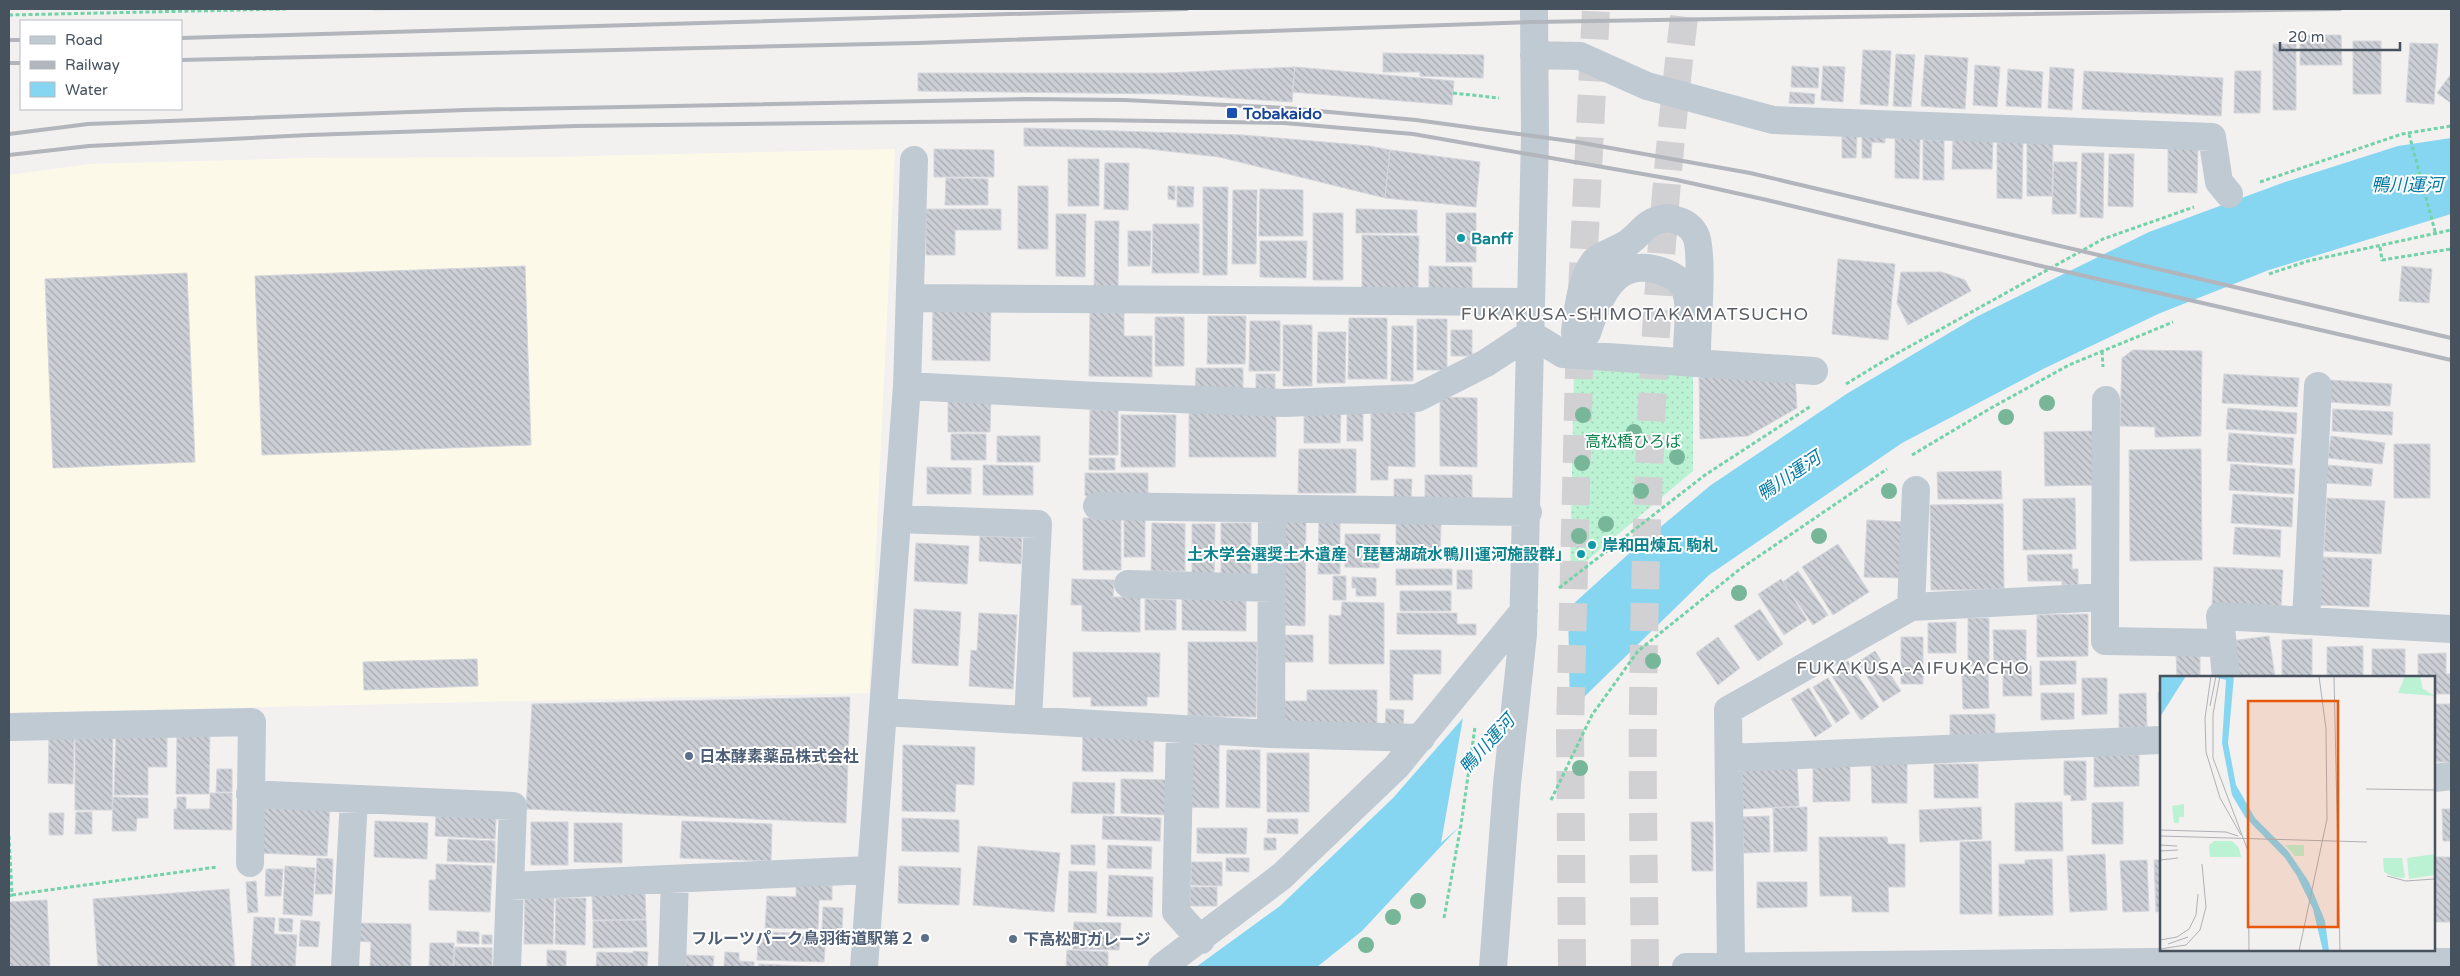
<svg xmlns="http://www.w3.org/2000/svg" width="2460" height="976" font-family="'Varela Round','Noto Sans JP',sans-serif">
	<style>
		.commercial { fill: #fdf9e9 }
		.grass { fill: url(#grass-dots) }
		.water { fill: #86d6f2 }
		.pier { fill: #f3f0f0 }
		.building { fill: url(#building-back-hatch); stroke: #d4d6dc }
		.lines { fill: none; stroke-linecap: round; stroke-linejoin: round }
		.highway-tunnel { stroke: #d1d0d3; stroke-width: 28; stroke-dasharray: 28 14; stroke-linecap: butt }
		.path { stroke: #72d3a8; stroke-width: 3; stroke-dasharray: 4 2.5; stroke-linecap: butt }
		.minor { stroke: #c0cad3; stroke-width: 28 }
		.rail { stroke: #b2b5bb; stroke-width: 4 }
		.tree { fill: #77b699 }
		.transit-dot { fill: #1a4fb4; stroke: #fff; stroke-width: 2 }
		.culture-dot { fill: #0f9aa8; stroke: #fff; stroke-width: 2 }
		.service-dot { fill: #5c6f8a; stroke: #fff; stroke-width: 2 }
		.labels { text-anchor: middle; stroke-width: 4; stroke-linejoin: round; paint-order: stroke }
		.transit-label { font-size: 16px; font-weight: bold; fill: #164399; stroke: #fff; text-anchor: start }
		.culture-label { font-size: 16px; font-weight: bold; fill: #0d838f; stroke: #fff; text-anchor: start }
		.park-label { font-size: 16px; fill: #118752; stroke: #fff }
		.service-label { font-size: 16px; font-weight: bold; fill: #4e5e75; stroke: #fff; text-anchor: start }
		.water-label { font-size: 18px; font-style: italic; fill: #047ba6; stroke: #fff }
		.neighbourhood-label { font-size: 18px; letter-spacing: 1px; fill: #5c6066; stroke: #fff }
		.inset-road { fill: none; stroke: #aeb1b6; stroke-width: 1 }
		.view { fill: #e8590c; fill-opacity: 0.15; stroke: #e8590c; stroke-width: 2.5 }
		.inset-edge { fill: none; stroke: #47525f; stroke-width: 2.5 }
	</style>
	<defs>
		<pattern id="grass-dots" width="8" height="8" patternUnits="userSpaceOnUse" patternTransform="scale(1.25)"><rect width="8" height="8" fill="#bcf2d4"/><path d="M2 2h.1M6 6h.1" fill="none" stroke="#a3d1b8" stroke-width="1.8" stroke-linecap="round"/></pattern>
		<pattern id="building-back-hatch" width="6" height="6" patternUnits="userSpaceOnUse" patternTransform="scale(1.25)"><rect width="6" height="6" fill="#cccfd5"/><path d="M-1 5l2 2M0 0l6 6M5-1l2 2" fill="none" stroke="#a7abb0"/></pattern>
	</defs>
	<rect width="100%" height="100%" fill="#f3f0f0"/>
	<path class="commercial" d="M895 149 869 693 9 713V175L89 164 307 158 550 157Z"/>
	<path class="grass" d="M1574 368H1693V471L1570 575Z"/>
	<path class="water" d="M2451 138V214L2269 270 2158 314 2043 369 1902 443 1709 575 1539 741 1362 931 1317 967H1196L1280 906 1393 798 1463 718 1561 615 1634 549 1711 485 1848 393 1976 317 2149 232 2285 182 2398 146Z"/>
	<path class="pier" d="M1568 605 1570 715 1477 811 1441 843 1464 712Z"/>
	<path class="building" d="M373 9H448L373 10Z
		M2300 35H2341L2342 65H2300Z
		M2353 41H2381V94H2353Z
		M2410 43 2438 44 2434 104 2406 102Z
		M2273 44H2296V110H2273Z
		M1863 50 1891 51 1888 106 1860 104Z
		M1383 53 1484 55 1483 78 1420 76V72H1383Z
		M1896 54 1915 55 1911 107 1893 106Z
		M1925 55 1968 58 1965 109 1921 106Z
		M1975 65 2000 67 1997 107 1973 105Z
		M1792 66 1819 68 1818 88 1791 87Z
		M1823 66 1845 67 1843 102 1821 100Z
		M1295 67 1454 81 1452 105 1292 92Z
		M1295 67 1292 102 1168 94 918 91V73H1166Z
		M2050 67 2074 69 2072 110 2048 108Z
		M2008 69 2043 72 2041 108 2006 106Z
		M2084 71 2223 78 2221 116 2082 109Z
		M2235 71H2261L2260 113H2234Z
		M2451 74V103L2437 93Z
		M1790 92 1815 94 1814 104 1789 103Z
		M1024 128 1243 135 1370 146 1390 150 1385 198 1219 157 1140 148 1024 146Z
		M1862 129 1885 130V143L1872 142 1871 158H1862Z
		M1842 132 1857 133 1856 158H1842Z
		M1895 138H1920L1919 179 1895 178Z
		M1923 140H1944V180H1923Z
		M1953 140H1993L1992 169H1952Z
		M1997 140H2023L2022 199 1997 198Z
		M2027 140 2053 141 2052 196H2027Z
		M2168 142 2198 143 2197 193 2168 192Z
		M934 149 994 150V177H934Z
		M1390 150 1480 162 1476 207 1385 198Z
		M2082 153H2104L2103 218 2080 217Z
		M2109 154H2134L2133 207 2108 206Z
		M1068 159H1099V206H1068Z
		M2054 162H2077L2076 214H2052Z
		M1105 163H1129L1128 210 1104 209Z
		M946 178 988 179V205H945Z
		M1018 186H1048V249H1018Z
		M1168 186H1175V200L1168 199Z
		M1177 186 1194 187 1193 207H1177Z
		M1203 187H1228L1227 275H1203Z
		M1260 189 1303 190V236H1259Z
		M1233 190H1257L1256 264H1232Z
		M926 209H1001V230H955V255H926Z
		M1356 209 1417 210V233H1356Z
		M1313 213H1343V280H1313Z
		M1446 213H1476V262H1446Z
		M1056 214H1086L1085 277 1056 276Z
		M1095 221H1119L1118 289H1094Z
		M1153 224H1199V273H1152Z
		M1128 231H1151L1150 266H1128Z
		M1362 235 1419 236 1418 291 1362 290Z
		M1260 241H1307L1306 278 1260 277Z
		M1838 259 1895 264 1888 340 1832 334Z
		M525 266 531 445 262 455 255 276Z
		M1429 266 1472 267V290H1429Z
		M2402 266 2432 269 2429 303 2399 301Z
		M1901 272H1942L1965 280 1971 291 1908 325 1897 303Z
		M187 273 195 462 53 468 45 279Z
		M933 306H991L990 361 932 360Z
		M1090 311 1124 312V336H1152V377L1089 376Z
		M1208 316H1246L1245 364H1207Z
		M1155 317H1184V366H1155Z
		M1349 318H1387V379H1348Z
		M1417 319H1447V370H1417Z
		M1250 321H1280V371H1249Z
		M1283 325H1312V386H1283Z
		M1392 326H1413V381H1391Z
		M1451 330H1472V356H1451Z
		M1318 332H1346L1345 383H1317Z
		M2133 350 2202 351 2201 436 2155 437V427L2120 426 2122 358Z
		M1196 368H1243V394H1195Z
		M1256 374H1275V396L1256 395Z
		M1699 374 1795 376 1797 408 1748 436 1700 439Z
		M2224 374 2299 378 2297 407 2222 403Z
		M2329 380 2392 384 2390 406 2328 402Z
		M948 394H991L990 432H948Z
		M1440 397 1477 398V467L1440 466Z
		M2228 408 2297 413 2296 434 2226 429Z
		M1189 409H1276V457H1189Z
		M2333 409 2393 412 2392 435 2332 431Z
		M1090 410H1118V455H1089Z
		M1304 410H1341L1340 443H1304Z
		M1347 412H1363V441H1347Z
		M1371 412H1415V467L1388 466V480H1371Z
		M1121 415H1176L1175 467H1121Z
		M2094 431 2095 485 2045 486 2044 432Z
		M2229 433 2294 438 2292 465 2227 461Z
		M951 434H986V460H951Z
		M997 436H1040V462H997Z
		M2331 436 2385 443 2382 464 2328 458Z
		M2394 444H2430V498H2394Z
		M1299 449H1356V493H1298Z
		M2201 449 2202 560 2130 561 2129 450Z
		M1089 458H1115V470H1089Z
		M2231 464 2295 469 2294 494 2229 490Z
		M983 465 1033 466V495H983Z
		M2327 465 2373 469 2371 486 2326 483Z
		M927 467 971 468V494H927Z
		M2001 471 2002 499H1938L1937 472Z
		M1085 473H1148V497L1085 496Z
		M1425 475H1472V502H1425Z
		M1394 479H1412L1411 498H1394Z
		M2233 494 2293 498 2292 527 2231 523Z
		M2075 498 2076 549 2023 550V499Z
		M2327 498 2385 501 2381 554 2324 551Z
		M2003 504 2004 589 1931 590 1930 505Z
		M1277 516H1306L1305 626 1276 625Z
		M1083 518H1121V570H1083Z
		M1124 518 1145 519V557H1124Z
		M1319 519H1340V574H1318Z
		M1867 520 1904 522 1901 578 1864 577Z
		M1152 523 1185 524V571H1151Z
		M1221 523H1251V578H1221Z
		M1396 523H1441L1440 560 1396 559Z
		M1192 524H1215L1214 579H1192Z
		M2235 527 2281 530 2280 557 2233 554Z
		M1345 534H1380L1379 568 1345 567Z
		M980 536 1022 538 1021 564 979 561Z
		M916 543 969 546 967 584 914 581Z
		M1838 544 1869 592 1833 615 1802 567Z
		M2072 554V569H2078V585H2062V581H2028L2027 555Z
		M2321 557 2372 559 2369 607 2319 605Z
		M2214 567 2283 570 2281 608 2212 605Z
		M1396 569H1452V585H1396Z
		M1457 570H1472V589H1457Z
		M1798 571 1828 615 1813 625 1783 582Z
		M1333 576H1346V600H1333Z
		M1352 577 1376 578V596H1356V588H1352Z
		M1072 579 1114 580 1113 597H1140V632L1082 631V605H1071Z
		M1781 579 1807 620 1784 635 1758 594Z
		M1400 591H1451V611H1400Z
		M1145 599 1176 600V630H1145Z
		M1182 599 1246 600V631L1182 630Z
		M1342 602 1384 603V664H1329V615L1341 616Z
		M914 609 961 612 958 666 912 663Z
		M1760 609 1783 644 1758 661 1734 626Z
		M979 613 1017 615 1013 689 969 686 971 650 977 651Z
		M1397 613H1457V624H1476V635L1397 634Z
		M2088 614V656L2037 657V615Z
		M1968 618H1989V666H1968Z
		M1956 622V653H1928V623Z
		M1993 630H2026V663H1994Z
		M1278 635H1313V662H1278Z
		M2269 636 2275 677H2237L2231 641Z
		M1718 637 1740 668 1718 685 1696 653Z
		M1901 637H1923V684H1901Z
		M2312 639V677H2282V640Z
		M1188 642H1257L1256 717 1188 716Z
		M2363 646V677H2327V647Z
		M2372 649H2405V677H2372Z
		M1390 650H1441V674H1413V700H1390Z
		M1875 651 1901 691 1883 702 1858 662Z
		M1073 652 1160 653 1159 697H1147V706H1091V697H1073Z
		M2446 653V674H2451V694H2434V677H2418V654Z
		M2176 654H2200V677H2177Z
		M477 659 478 686 364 690 363 662Z
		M1848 661 1879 707 1861 720 1830 673Z
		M2040 661H2076V684L2040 685Z
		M2031 666 2032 696H2003V667Z
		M1962 674H1988L1989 708 1963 709Z
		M1828 678 1850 713 1836 723 1813 687Z
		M2082 678H2107V714L2082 715Z
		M1809 688 1832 726 1815 737 1791 699Z
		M1307 690H1377V727H1278V701H1307Z
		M2158 692H2161V725H2159Z
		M2041 693H2074V719L2041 720Z
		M2146 693 2147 727 2119 728V694Z
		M850 697 846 823 526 809 532 704Z
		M2434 704H2451V762H2434Z
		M1386 709 1404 710 1403 728 1385 727Z
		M1995 714V738H1950V715Z
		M177 731H210L209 794H176Z
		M49 732 74 733 73 784 48 783Z
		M75 732 113 733 112 810H75Z
		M1083 732 1154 733 1153 772 1082 771Z
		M116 733 167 734V767H148V795H114Z
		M1189 744H1219V808L1189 807Z
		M903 745 975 747 974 785 956 784 955 812 902 811Z
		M1227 750H1260V808L1226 807Z
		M1267 753H1309V812H1267Z
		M2094 755H2139V786L2094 787Z
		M2064 761H2086V800L2071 801V795H2064Z
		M1871 763H1907V803H1872Z
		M1934 764H1978V798H1934Z
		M1797 765 1799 806 1743 809 1742 767Z
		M1850 766V801L1813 802V767Z
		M217 769H232V792H216Z
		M1121 779 1168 780 1167 815 1121 813Z
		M1073 782 1115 783 1114 814 1071 813Z
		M210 793H232V830L174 829V809H177V797H186V809H210Z
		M113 797 148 798V818H137L136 831H112Z
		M2062 802 2063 851H2015V803Z
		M2123 802V844H2092V803Z
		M260 803 330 806 327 856 258 853Z
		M1807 807V851L1774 852 1773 808Z
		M1981 807 1982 839 1920 842 1919 810Z
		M2442 809H2451V841H2443Z
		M76 812H92V834H75Z
		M49 813H64L63 835H49Z
		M436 816 496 818 495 839 435 836Z
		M1103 816 1161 818 1160 841 1102 839Z
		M1769 816 1770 852 1744 853 1742 817Z
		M902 818 959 820V852L902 851Z
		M1268 819H1298V834L1267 833Z
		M375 821 428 823 427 859 374 857Z
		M682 821 772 824 771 861 680 858Z
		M531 822H568V865H531Z
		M1691 822H1713V871H1692Z
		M574 823H622V863L574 862Z
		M1197 828H1247L1246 854 1197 853Z
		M1819 837H1887L1888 844H1905V887H1888L1889 912H1852V896H1820Z
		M1264 838H1276V850H1264Z
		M448 839 495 841V863L447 861Z
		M1991 841 1992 914H1960V842Z
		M1071 845H1095V865L1071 864Z
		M1108 845 1152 847 1151 869 1107 868Z
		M978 846 1060 853 1054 912 973 905Z
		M2105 854 2107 910 2070 912 2067 856Z
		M2434 857H2451V922H2434Z
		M317 858 333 859 332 894H315Z
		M1226 858H1249V872L1226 871Z
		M2052 859 2053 915 1999 916V864H2025V860Z
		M2147 860 2149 911 2123 912 2120 861Z
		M2154 860H2161V911L2156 912Z
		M1191 862H1222V886L1191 885Z
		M436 864 492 866 490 912 429 910V880H436Z
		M285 866 315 868 312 916 283 914Z
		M899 866 961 868 959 905 898 903Z
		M266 869H283L281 896H265Z
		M1069 871 1097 872 1096 913 1068 912Z
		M1109 875 1153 877 1152 917 1107 916Z
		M256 881 258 912 248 913 246 882Z
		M1757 882H1807V907L1757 908Z
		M796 884 832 886V900H819L818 929 765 928 767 896 796 897Z
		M1190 887H1217V906H1190Z
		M229 889 235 967H98L93 899Z
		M645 893 646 919 593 920 592 894Z
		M525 897 554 898 553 944H524Z
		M556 898H586L585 945 555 944Z
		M47 900 50 967H9V902Z
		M823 907 843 908 842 931 822 930Z
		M254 917 275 918 274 934 297 935 295 967H251Z
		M279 918 293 919 292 932 279 931Z
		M301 920 320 922 318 947 299 946Z
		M646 920 647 947 593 948V921Z
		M1074 922 1121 923 1119 950 1073 949Z
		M359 923 411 924V967H370L371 942 358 941Z
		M457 931 479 932V944L457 943Z
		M763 932 826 934 824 962 757 960 758 943H762Z
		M482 935H492V944H482Z
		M430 943H454L453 967H429Z
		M455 947 492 948V967H454Z
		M547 950 566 951V967H547Z
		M1067 950 1108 952V967H1066Z
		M633 951 648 952 647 967H596L597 952 633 953Z
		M725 952 739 953V961L754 962V967H724Z
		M686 955 714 956 713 967H686Z
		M759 964 824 967H758Z"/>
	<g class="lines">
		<path class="highway-tunnel" d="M1582 291 1596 9
			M1572 967 1570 729 1580 331
			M1645 967C1644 879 1642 790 1643 702 1646 470 1657 239 1685 9"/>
		<path class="path" d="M9 15 286 9
			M1453 93 1499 98
			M2409 134 2436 235
			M2260 182 2402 134 2451 126
			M2380 247 2382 260 2451 249
			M2269 274 2308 261 2451 230
			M2102 351 2103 367
			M1846 384 1887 359 2103 239 2194 207
			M1912 455 1991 408 2069 365 2173 322
			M1559 588 1705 475 1811 406
			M1551 800 1592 715 1638 651 1740 569 1887 469
			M9 836 12 895 9 896
			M12 895 217 867
			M1444 918 1461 825 1475 727"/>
		<path class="minor" d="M1534 55 1580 56 1647 86 1773 120 2212 137 2219 182 2229 194
			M1669 218C1680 221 1689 223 1695 234 1704 249 1697 329 1697 350H1687C1687 332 1692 307 1685 289 1681 280 1670 274 1661 271 1614 256 1599 297 1587 333L1575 332C1577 314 1582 271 1597 259 1607 253 1619 249 1628 243 1647 229 1643 221 1669 218Z
			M911 298 1530 302
			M907 386 1097 396 1284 403 1417 398 1486 363 1530 334 1563 354 1814 371
			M1097 506 1528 512
			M897 519 1038 524 1028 720
			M1128 584 1272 588
			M2105 597 2106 400
			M1911 607 1916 490
			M2306 621 2318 386
			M2226 677 2220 616 2451 629
			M884 712 1271 734 1421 738
			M9 727 252 722 250 863
			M1180 729 1176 912 1201 940
			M1271 734 1272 509
			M1729 758 2161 740
			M2434 778 2451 776
			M250 794 513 806 507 967
			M510 886 870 870
			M1731 966 1728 710 1911 607 2105 597V641L2221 643
			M345 967 354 799
			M672 967 675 879
			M864 967 907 386 914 160
			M1162 967 1282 876 1396 767 1524 611
			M1493 967 1507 784 1523 634 1535 137 1534 9
			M1686 967 2247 961 2451 962"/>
		<path class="rail" d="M181 38 1187 9
			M9 40H21
			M181 60 917 43 1533 22 2340 9
			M9 63H21
			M9 134 88 124 465 110 1026 99 1125 100 1286 108 1416 120 1577 142 1750 173 2451 338
			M9 155 89 146 309 135 576 126 1091 120 1284 123 1413 134 1677 180 1767 200 2041 266 2451 360"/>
	</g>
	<g class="tree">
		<circle cx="2047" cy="403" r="8"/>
		<circle cx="1583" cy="415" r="8"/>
		<circle cx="2006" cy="417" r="8"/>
		<circle cx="1634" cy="432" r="8"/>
		<circle cx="1677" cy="457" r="8"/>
		<circle cx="1582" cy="463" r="8"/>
		<circle cx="1641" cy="491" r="8"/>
		<circle cx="1889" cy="491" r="8"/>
		<circle cx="1606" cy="524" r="8"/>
		<circle cx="1579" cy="536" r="8"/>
		<circle cx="1819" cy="536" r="8"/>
		<circle cx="1739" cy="593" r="8"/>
		<circle cx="1653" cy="661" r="8"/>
		<circle cx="1580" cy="768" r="8"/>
		<circle cx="1418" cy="901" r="8"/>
		<circle cx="1393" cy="917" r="8"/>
		<circle cx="1366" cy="945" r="8"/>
	</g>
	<rect class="transit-dot" x="1226" y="107" width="12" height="12" rx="2.5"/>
	<g class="culture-dot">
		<circle cx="1461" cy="238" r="5"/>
		<circle cx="1592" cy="545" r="5"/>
		<circle cx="1581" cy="554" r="5"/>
	</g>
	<g class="service-dot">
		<circle cx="689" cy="756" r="5"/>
		<circle cx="925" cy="938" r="5"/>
		<circle cx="1013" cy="939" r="5"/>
	</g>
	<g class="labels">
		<g class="transit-label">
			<text x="1243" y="119">Tobakaido</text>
		</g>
		<g class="culture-label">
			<text x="1471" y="244">Banff</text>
			<text x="1602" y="551">岸和田煉瓦 駒札</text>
			<text x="1571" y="560" text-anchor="end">土木学会選奨土木遺産「琵琶湖疏水鴨川運河施設群」</text>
		</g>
		<g class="park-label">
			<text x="1633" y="447">高松橋ひろば</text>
		</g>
		<g class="service-label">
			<text x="699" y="762">日本酵素薬品株式会社</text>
			<text x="915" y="944" text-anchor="end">フルーツパーク鳥羽街道駅第２</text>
			<text x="1023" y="945">下高松町ガレージ</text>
		</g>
		<g class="water-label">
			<text x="2407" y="191">鴨川運河</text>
			<text transform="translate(1789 476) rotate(-34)" y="6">鴨川運河</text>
			<text transform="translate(1487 744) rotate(-48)" y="6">鴨川運河</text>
		</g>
		<g class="neighbourhood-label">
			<text x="1635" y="320">FUKAKUSA-SHIMOTAKAMATSUCHO</text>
			<text x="1913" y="674">FUKAKUSA-AIFUKACHO</text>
		</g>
	</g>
	<g transform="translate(2160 676)">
		<rect width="275" height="275" fill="#f3f0f0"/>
		<path d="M24 128V141H19V147H14L12 130ZM54 165H72L79 172 81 181H50L49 169ZM125 169H144V180H135ZM275 178 274 199 249 203 247 182ZM223 182H242L245 202 234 201 224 196Z" fill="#bcf2d4"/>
		<path d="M245 0H260L263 13 275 20 238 17Z" fill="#bcf2d4"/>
		<path d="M0 0H26L0 41ZM51 0H74L68 67 76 109 95 142 128 175 149 206 165 245 169 275H163L153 233 137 200 125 182 85 141 72 119 62 67 66 4Z" fill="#86d6f2"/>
		<path class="inset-road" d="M51 0 45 42 46 76 60 122 81 159M60 0 53 38V82L88 175 89 275M174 0 180 275M50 30 56 0M206 113 275 114M0 154 66 156 78 160M0 160 207 166M0 169 17 170M0 175 18 174M0 184 18 182M227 200 246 205 274 203M0 264 17 261 29 253 36 239 38 218M8 268 28 261M0 273 26 269 40 254 46 231 42 188M139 275 167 143 166 53 159 0"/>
		<path class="view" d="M88 25H178V251H88Z"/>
		<rect width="275" height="275" class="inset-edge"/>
	</g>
	<rect width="2460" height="976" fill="none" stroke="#47525f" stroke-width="20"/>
	<rect x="20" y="20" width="162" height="90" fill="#ffffff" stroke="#b5babf"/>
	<rect x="30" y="36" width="25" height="8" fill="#c0cad3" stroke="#b5babf"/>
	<text x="65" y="45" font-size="15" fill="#47525f">Road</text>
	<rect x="30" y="61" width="25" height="8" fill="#b2b5bb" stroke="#b5babf"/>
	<text x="65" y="70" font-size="15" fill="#47525f">Railway</text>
	<rect x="30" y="82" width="25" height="15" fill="#86d6f2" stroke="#b5babf"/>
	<text x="65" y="95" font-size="15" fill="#47525f">Water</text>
	<path d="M2280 42v8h120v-8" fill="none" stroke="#47525f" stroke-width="2.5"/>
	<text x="2288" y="42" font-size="15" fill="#47525f" stroke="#ffffff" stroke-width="4" paint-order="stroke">20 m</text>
</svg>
